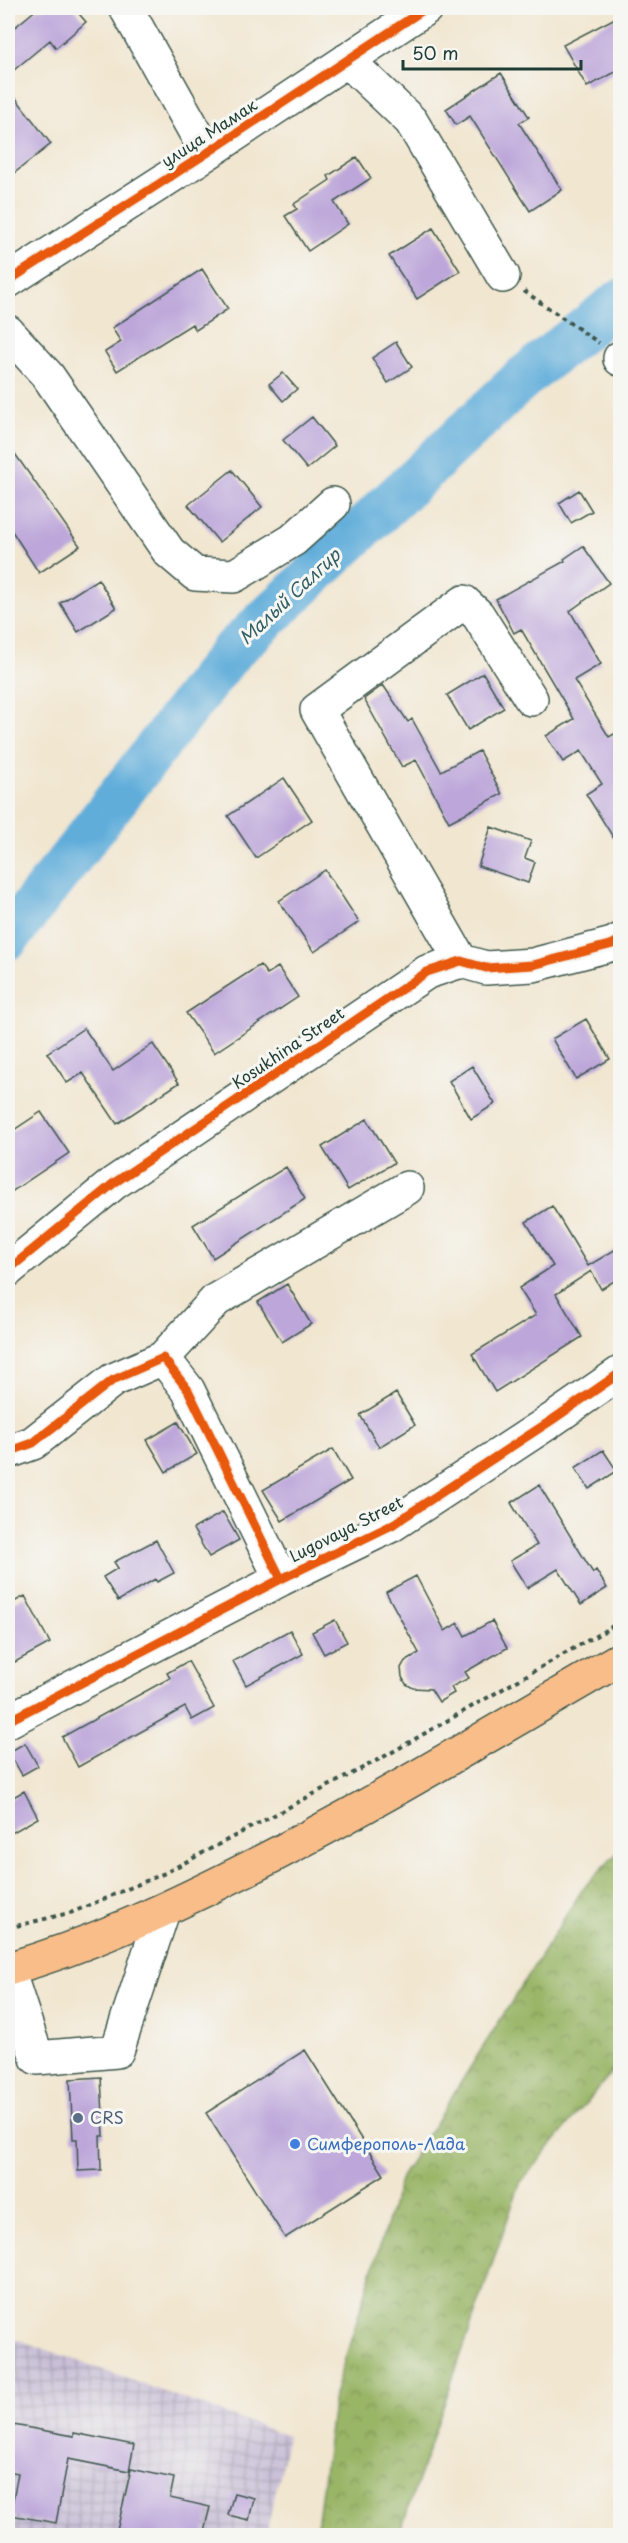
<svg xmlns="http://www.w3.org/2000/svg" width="628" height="2543" font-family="'Playpen Sans',sans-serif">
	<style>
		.industrial { fill: url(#industrial-grid) }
		.forest { fill: url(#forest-crowns); stroke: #5c794d; stroke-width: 1.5 }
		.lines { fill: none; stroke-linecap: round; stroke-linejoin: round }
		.river { stroke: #61adda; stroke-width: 44 }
		.building { fill: #bda7da }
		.minor-casing { stroke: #3e564b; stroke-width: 36 }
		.major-casing { stroke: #3e564b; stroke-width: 36 }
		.path { stroke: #3e564b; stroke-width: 4; stroke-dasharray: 4.5 4.5; stroke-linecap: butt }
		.minor { stroke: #fff; stroke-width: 33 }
		.major { stroke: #f8bd89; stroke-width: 33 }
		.cycleway-casing { stroke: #f6f6f2; stroke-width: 13 }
		.cycleway { stroke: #e8590c; stroke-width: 9 }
		.service-dot { fill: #5c6f8a; stroke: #f6f6f2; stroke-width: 2 }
		.shop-dot { fill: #3f7fe0; stroke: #f6f6f2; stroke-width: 2 }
		.labels { text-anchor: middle; stroke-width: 6; stroke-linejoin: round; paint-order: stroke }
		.street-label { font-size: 16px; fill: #1f3d34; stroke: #f6f6f2 }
		.service-label { font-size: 16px; fill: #4e5e75; stroke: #f6f6f2; text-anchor: start }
		.shop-label { font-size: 16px; fill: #366cbe; stroke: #f6f6f2; text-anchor: start }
		.water-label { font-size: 18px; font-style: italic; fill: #335f66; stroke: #f6f6f2 }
	</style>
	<defs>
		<pattern id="industrial-grid" width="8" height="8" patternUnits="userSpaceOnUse" patternTransform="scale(1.5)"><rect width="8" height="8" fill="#c9bfd7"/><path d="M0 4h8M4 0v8" fill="none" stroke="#a39caf"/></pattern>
		<pattern id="forest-crowns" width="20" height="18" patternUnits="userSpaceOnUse" patternTransform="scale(1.5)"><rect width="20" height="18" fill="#99b566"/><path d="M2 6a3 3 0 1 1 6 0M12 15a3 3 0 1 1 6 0" fill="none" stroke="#7c9455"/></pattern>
	</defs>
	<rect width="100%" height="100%" fill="#f6f6f2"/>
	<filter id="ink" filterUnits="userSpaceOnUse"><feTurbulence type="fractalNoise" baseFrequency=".0167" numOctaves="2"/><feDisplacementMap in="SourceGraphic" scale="12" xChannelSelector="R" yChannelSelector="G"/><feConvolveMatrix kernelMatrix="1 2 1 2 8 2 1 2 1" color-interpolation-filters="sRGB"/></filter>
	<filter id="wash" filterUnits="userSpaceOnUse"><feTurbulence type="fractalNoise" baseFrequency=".008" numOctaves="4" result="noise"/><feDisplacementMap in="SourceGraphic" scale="24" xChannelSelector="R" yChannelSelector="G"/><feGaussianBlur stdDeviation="1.35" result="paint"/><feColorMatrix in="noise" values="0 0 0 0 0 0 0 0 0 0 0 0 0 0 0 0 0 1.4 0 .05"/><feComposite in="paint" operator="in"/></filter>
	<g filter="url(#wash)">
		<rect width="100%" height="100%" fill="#f1e6d0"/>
		<path class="industrial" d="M8 2336 288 2436 266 2535 8 2536Z"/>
		<path class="forest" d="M620 1850V2062L520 2183 399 2535H316L334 2395 401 2177 584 1887Z"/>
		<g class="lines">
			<path class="river" d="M8 938 231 652 523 378 620 301"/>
		</g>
		<g id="blocks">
			<path class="building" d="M38 8H74L86 22 56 48 50 40 8 75V33Z
				M621 15V69L587 87 563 45Z
				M501 73 529 117 519 123 562 190 530 211 470 116 456 125 446 109Z
				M8 88 51 144 8 178Z
				M357 157 371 178 334 202 348 224 308 251 285 216 297 209 294 204 330 180 328 176Z
				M433 228 460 271 417 299 389 256Z
				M202 269 228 309 196 330 192 324 117 371 105 352 121 342 112 328Z
				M396 342 412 367 388 383 372 358Z
				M283 373 297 389 283 401 269 384Z
				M312 417 335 446 307 469 283 440Z
				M8 444 80 546 39 573 8 525Z
				M232 470 262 507 219 542 188 505Z
				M579 490 592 511 571 523 559 503Z
				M583 546 609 583 570 611 601 664 574 680 609 737 621 730V850L586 794 602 784 581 751 563 762 546 736 574 719 521 629 514 633 496 599 565 561 564 559Z
				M98 579 116 608 78 632 60 603Z
				M483 673 504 708 468 730 447 695Z
				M383 685 408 722 412 719 441 771 479 751 502 794 449 822 416 760 402 767 364 699Z
				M284 778 312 820 256 858 228 816Z
				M491 827 531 841 525 858 535 862 528 883 478 866Z
				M325 870 359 922 314 952 279 901Z
				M260 965 267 974 278 967 298 997 214 1053 186 1013Z
				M586 1019 610 1059 576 1079 552 1039Z
				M84 1028 113 1071 153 1044 179 1083 117 1124 83 1073 67 1083 47 1053Z
				M472 1066 495 1104 471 1119 449 1081Z
				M41 1112 69 1153 8 1194V1134Z
				M367 1119 394 1163 348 1190 322 1147Z
				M286 1167 305 1199 213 1258 193 1225Z
				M552 1206 588 1266 621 1246V1277L601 1289 591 1271 556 1294 582 1337 495 1392 472 1354 536 1315 519 1288 553 1266 526 1222Z
				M287 1284 311 1324 282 1342 258 1302Z
				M396 1393 415 1425 379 1447 360 1415Z
				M178 1422 197 1454 166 1472 147 1440Z
				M333 1449 351 1480 282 1521 263 1490Z
				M603 1450 617 1471 589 1489 575 1468Z
				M539 1485 593 1573 596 1570 607 1588 581 1605 558 1569 527 1588 510 1561 537 1545 511 1503Z
				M223 1512 239 1540 209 1557 193 1529Z
				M156 1540 174 1573 157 1582 155 1579 118 1601 103 1577 118 1568 114 1562Z
				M416 1576 445 1631 458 1623 465 1636 492 1621 507 1648 465 1672 469 1678 451 1687 454 1693 439 1702 431 1689 413 1688 406 1684 402 1677 401 1668 405 1661 419 1653 386 1592Z
				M25 1596 50 1643 15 1662 8 1649V1605Z
				M335 1620 347 1642 324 1654 312 1632Z
				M290 1630 303 1654 246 1685 233 1661Z
				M188 1661 214 1708 192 1720 185 1707 78 1767 62 1737 170 1678 167 1673Z
				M25 1743 38 1766 22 1775 9 1752Z
				M24 1791 38 1818 8 1835V1800Z
				M305 2050 384 2175 285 2238 206 2113Z
				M101 2077 104 2136H100L101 2170 78 2171 77 2139H73L70 2079Z
				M8 2424 74 2436V2433L134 2445 129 2471 68 2459 56 2523 10 2515 18 2473 8 2471Z
				M131 2469 174 2478 170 2498 210 2507 203 2535H116Z
				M234 2493 254 2498 249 2520 228 2515Z"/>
		</g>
	</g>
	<g filter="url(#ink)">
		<use href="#blocks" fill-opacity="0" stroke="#3e564b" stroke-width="1.5"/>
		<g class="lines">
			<g class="minor-casing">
				<path id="minor" d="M126 8 207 153
					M347 60 411 121 503 276
					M8 281 207 153 426 8
					M8 332 48 376 169 552 195 574 234 576 293 540 333 504
					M620 358V359
					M461 961 317 710 464 602 478 615 531 699
					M8 1270 114 1183 427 972 461 961 486 968 533 965 613 944 620 940
					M163 1358 216 1300 407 1188
					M8 1452 33 1443 113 1380 163 1358 188 1390 281 1579
					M8 1721 281 1579 392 1525 552 1420 620 1373
					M8 1970 37 2058 117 2051 163 1911"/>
			</g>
			<g class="major-casing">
				<path id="major" d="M8 1969C90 1945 161 1912 237 1874 368 1809 493 1732 620 1659"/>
			</g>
			<path class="path" d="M524 291 599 343
				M8 1928 73 1912 165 1873 387 1755 620 1622"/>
			<use href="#minor" class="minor"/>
			<use href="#major" class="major"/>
			<g class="cycleway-casing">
				<path id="cycleway" d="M8 281 207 153 426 8
					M8 1270 114 1183 427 972 461 961 486 968 533 965 613 944 620 940
					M8 1452 33 1443 113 1380 163 1358 188 1390 281 1579
					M8 1721 281 1579 392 1525 552 1420 620 1373"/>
			</g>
			<use href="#cycleway" class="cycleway"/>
		</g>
	</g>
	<circle class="service-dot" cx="78" cy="2118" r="6"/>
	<circle class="shop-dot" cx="295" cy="2144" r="6"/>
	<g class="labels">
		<g class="street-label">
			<text transform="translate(209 133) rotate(-33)" y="6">улица Мамак</text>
			<text transform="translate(288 1048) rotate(-34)" y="6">Kosukhina Street</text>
			<text transform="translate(346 1529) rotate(-27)" y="6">Lugovaya Street</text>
		</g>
		<g class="service-label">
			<text x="90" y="2124">CRS</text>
		</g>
		<g class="shop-label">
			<text x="307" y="2150">Симферополь-Лада</text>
		</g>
		<g class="water-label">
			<text transform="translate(290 597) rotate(-43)" y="6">Малый Салгир</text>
		</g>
	</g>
	<rect width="628" height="2543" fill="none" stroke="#f6f6f2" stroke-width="30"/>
	<path d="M403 60v9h178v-9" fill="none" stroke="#1f3d34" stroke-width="3"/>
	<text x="412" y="60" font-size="18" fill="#1f3d34" stroke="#f6f6f2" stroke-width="4.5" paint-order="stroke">50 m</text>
</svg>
